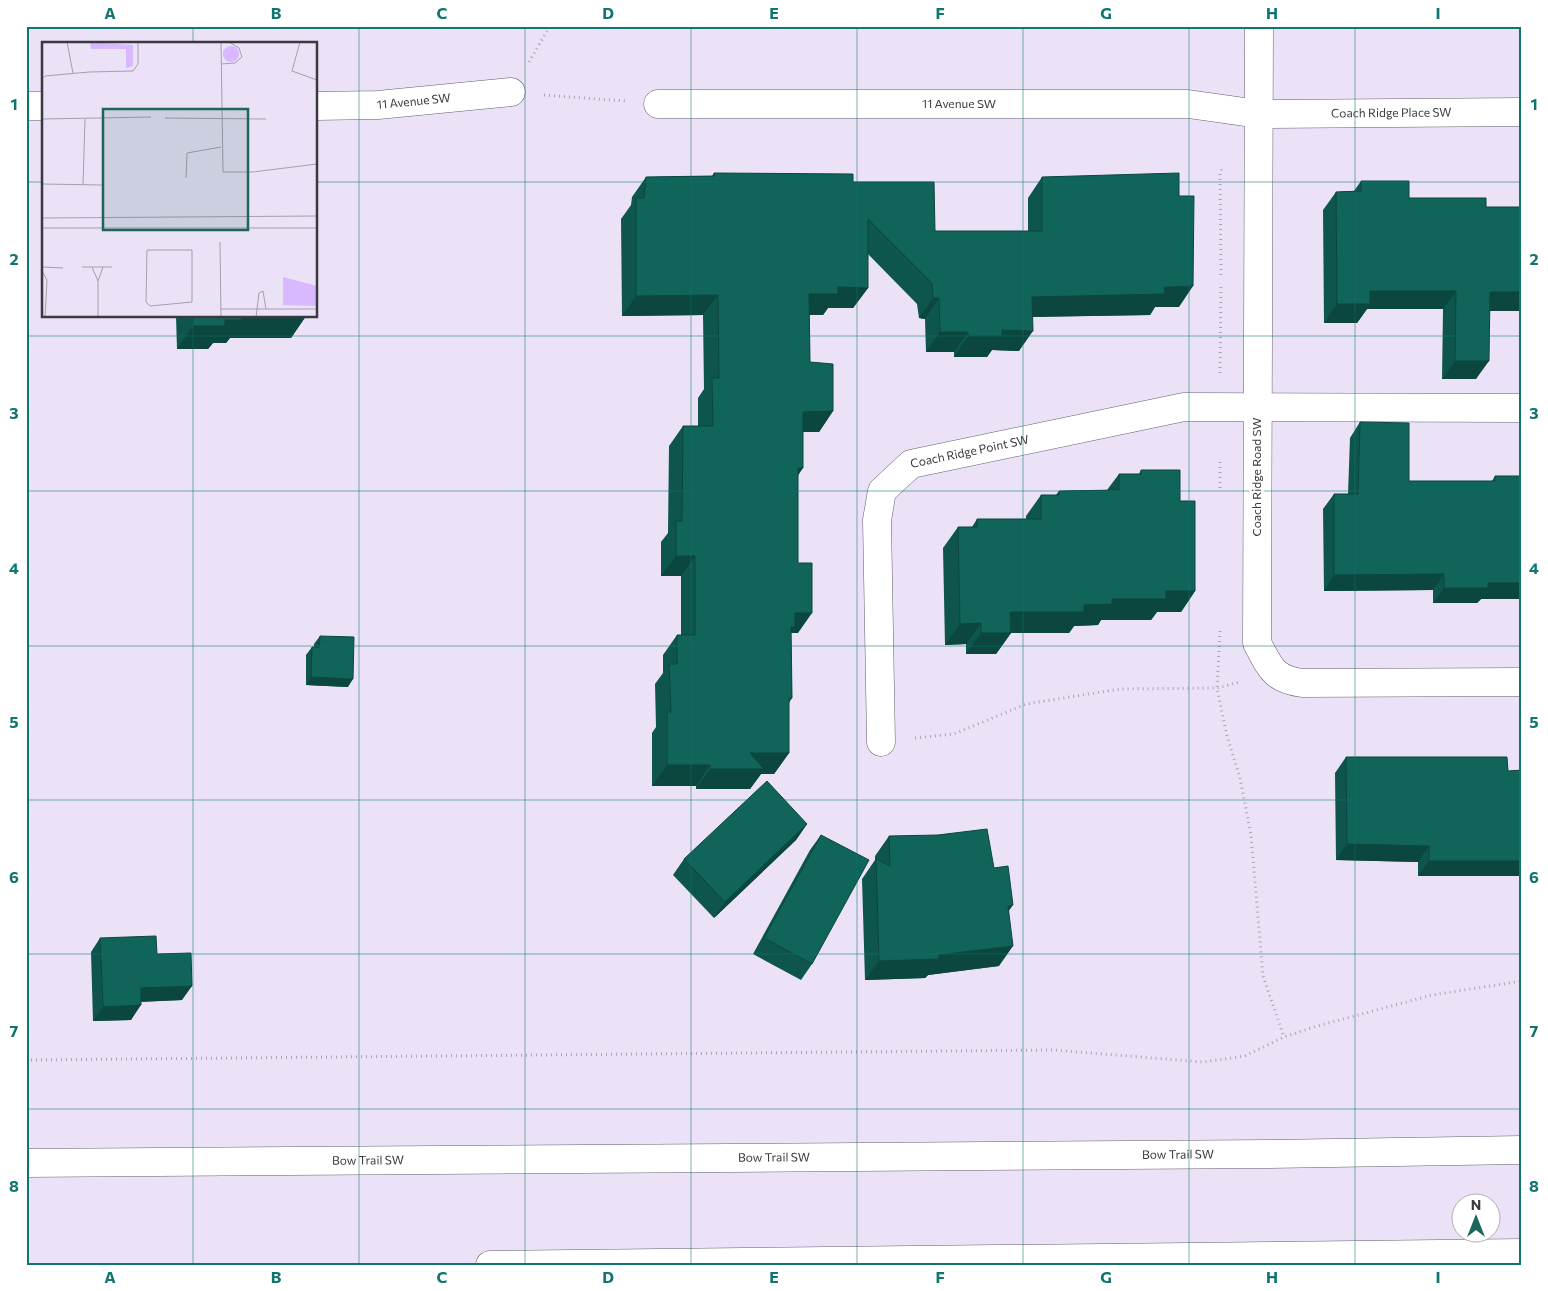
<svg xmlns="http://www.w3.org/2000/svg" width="1548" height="1291" font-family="Commissioner,sans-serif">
<rect width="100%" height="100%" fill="#ebe2f7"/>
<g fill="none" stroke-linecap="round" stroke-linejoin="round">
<g stroke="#655d6f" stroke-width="29">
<g id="minor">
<path d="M 1259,26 L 1257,643 C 1270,667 1273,679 1302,683 L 1522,682"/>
<path id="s1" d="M 658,104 L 1188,104 L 1259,114 L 1522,112"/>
<polyline points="26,106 44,106"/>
<path id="s2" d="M 316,106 L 378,105 L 511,92"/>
<path id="s3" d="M 881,742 L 877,520 L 882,491 L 911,464 L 1184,407 L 1522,408"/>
</g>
</g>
<g stroke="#655d6f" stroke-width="29">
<g id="major">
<path id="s4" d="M 26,1163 L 1269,1154 L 1522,1150"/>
<polyline points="490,1265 1522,1253"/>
</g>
</g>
<g stroke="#aba4b4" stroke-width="3" stroke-dasharray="1 4" stroke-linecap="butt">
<polyline points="529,62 550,26"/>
<polyline points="544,95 625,101"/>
<polyline points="1221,275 1220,172 1223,167"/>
<polyline points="1220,373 1221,284"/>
<polyline points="1220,488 1220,461"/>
<polyline points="1220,631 1217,688 1227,736 1240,778 1251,835 1263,976 1284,1037"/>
<polyline points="915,738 954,734 1026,704 1120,689 1217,688 1240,682"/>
<polyline points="26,1060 1053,1050 1203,1062 1245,1056 1284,1037 1314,1027 1432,995 1522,981"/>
</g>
<use href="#minor" stroke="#fff" stroke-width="28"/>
<use href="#major" stroke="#fff" stroke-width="28"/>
</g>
<g fill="#0e564d">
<polygon points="714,173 853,182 935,231 1028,231 1028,198 1042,177 1179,307 1155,307 1150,315 1033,317 1019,351 992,350 987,357 954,357 954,352 926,352 925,319 919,318 917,304 868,254 868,288 853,308 828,308 823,315 809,315 810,362 833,411 819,432 803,432 798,475 798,633 791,633 792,698 789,703 789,753 774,774 761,774 750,789 696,789 696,786 652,786 652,733 656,727 655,684 663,673 663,655 677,635 681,635 681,576 661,576 661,542 668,533 669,446 683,426 698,426 698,398 704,389 703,315 622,316 621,219 631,205 632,197 646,177 712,176"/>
<polygon points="1361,181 1409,198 1486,207 1522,311 1490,311 1476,379 1442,379 1443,309 1367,309 1357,323 1324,323 1323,210 1336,192 1354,191"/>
<polygon points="176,316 306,316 291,338 230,338 226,343 213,343 208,349 177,349"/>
<polygon points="1360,422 1409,481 1492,481 1495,476 1522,599 1481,599 1477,603 1433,603 1433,590 1324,591 1323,509 1334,494 1348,494 1350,438"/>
<polygon points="1141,470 1180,501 1195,591 1181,612 1157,612 1151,620 1101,620 1098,625 1074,626 1069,633 1011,633 996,654 966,654 966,644 945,645 943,548 958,527 972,527 977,519 1026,519 1026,516 1041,495 1056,495 1059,491 1107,490 1119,474 1139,474"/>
<polygon points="320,636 348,687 306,685 306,655 312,647 314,647 314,644"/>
<polygon points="1346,757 1508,771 1517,876 1418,876 1418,862 1336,860 1335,773"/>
<polygon points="807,824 796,840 714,918 673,875 684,859"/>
<polygon points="821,835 812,964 801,980 753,954 810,850"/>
<polygon points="889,836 994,868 1008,912 999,966 928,975 925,978 865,980 862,879 875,860 875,856"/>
<polygon points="100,938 157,954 182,1000 141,1002 131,1020 93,1021 91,952"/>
</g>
<g fill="#0b463f">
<polygon points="1193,286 1179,307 1155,307 1150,315 1018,317 1032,297 1165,287"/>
<polygon points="838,287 868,288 853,308 828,308 823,315 794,315 809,294"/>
<polygon points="1370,291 1456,291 1443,309 1367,309 1357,323 1324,323 1337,304"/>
<polygon points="1490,292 1522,292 1522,311 1477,311"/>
<polygon points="718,295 703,315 622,316 636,296"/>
<polygon points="933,298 939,298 925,319 919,318"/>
<polygon points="241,316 306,316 291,338 230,338 226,343 213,343 208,349 177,349 193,326"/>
<polygon points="1002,330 1033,331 1019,351 992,350 987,357 954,357 968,336"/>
<polygon points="940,332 968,332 954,352 926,352"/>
<polygon points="1455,361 1489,361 1476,379 1442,379"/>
<polygon points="833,411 819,432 789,432 803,412"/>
<polygon points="798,468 803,468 789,489"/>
<polygon points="676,556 695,556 681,576 661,576"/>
<polygon points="1444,574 1433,590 1324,591 1334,575"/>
<polygon points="1488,583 1522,583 1522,599 1481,599 1477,603 1433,603 1444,588"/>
<polygon points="1166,591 1195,591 1181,612 1157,612 1151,620 1101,620 1098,625 1074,626 1069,633 1011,633 996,654 966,654 981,633 1010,612 1084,605 1112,599"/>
<polygon points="795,613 812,613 798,633 790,633 780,648"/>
<polygon points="981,623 966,644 945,645 960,624"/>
<polygon points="311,677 353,679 348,687 306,685"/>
<polygon points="750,753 789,753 774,774 761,774 750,789 696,789 710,769"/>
<polygon points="667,765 710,765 696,786 652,786"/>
<polygon points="807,824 796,840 714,918 725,902"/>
<polygon points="1347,844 1429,846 1418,862 1336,860"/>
<polygon points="1429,861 1522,861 1522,876 1418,876"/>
<polygon points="1013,905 999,925 1008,906"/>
<polygon points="1013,946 999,966 928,975 925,978 865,980 879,961 939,955"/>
<polygon points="192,986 182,1000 131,1002 141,988"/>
<polygon points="141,1005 131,1020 93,1021 103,1007"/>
</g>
<g fill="#10645a" stroke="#0b463f">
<polygon points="714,173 853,174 853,182 934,182 935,231 1042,231 1042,177 1179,173 1179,196 1194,196 1193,286 1165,287 1164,294 1032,297 1033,331 1002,330 1002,336 968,336 968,332 940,332 939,298 933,298 932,283 868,219 868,288 838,287 838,294 809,294 810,362 833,364 833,411 803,412 803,468 798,468 798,563 812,563 812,613 795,613 795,627 791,627 792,698 789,698 789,753 750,753 764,769 710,769 710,765 667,765 667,712 671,712 669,664 677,664 677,635 695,635 695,556 676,556 676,521 682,521 683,426 713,426 712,378 719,378 718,295 636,296 636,198 644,198 646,177 714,176"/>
<polygon points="1361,181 1409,181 1409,198 1486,198 1486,207 1522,207 1522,292 1490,292 1489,361 1455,361 1456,291 1370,291 1370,304 1337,304 1336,192 1361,191"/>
<polygon points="193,316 242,316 242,320 225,320 225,326 193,326"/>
<polygon points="1360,422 1409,423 1409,481 1495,481 1495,476 1522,476 1522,583 1488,583 1488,588 1444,588 1444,574 1334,575 1334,494 1358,494"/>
<polygon points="1141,470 1180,470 1180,501 1195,501 1195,591 1166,591 1166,599 1112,599 1112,604 1084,605 1084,612 1010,612 1011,633 981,633 981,623 960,624 958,527 977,527 977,519 1041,519 1041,495 1059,495 1059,491 1119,490 1119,474 1141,474"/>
<polygon points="320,636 354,637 353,679 311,677 312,647 319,647"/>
<polygon points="1346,757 1507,757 1508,771 1522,770 1522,861 1429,861 1429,846 1347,844"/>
<polygon points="767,781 807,824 725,902 684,859"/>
<polygon points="987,829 994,868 1008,866 1013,905 1008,906 1013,946 939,955 939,959 879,961 876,859 890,866 889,836 938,835"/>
<polygon points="821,835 869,860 812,964 764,938"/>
<polygon points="156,936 157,954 191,953 192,986 141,988 141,1005 103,1007 100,938"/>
</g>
<path fill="none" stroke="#0f766e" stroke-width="1" stroke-opacity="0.55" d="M 193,26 L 193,44M 359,26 L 359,1265M 525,26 L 525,1265M 691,26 L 691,1265M 857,26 L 857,1265M 1023,26 L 1023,1265M 1189,26 L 1189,1265M 1355,26 L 1355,1265M 26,182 L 44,182M 316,182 L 1522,182M 193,316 L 193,1265M 26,336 L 1522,336M 26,491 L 1522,491M 26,646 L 1522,646M 26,800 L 1522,800M 26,954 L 1522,954M 26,1109 L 1522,1109"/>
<g text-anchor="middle" stroke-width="5" stroke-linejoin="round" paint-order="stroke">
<g font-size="12" fill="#3c3840" stroke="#fff">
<text dy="4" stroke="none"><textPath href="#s2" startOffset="98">11 Avenue SW</textPath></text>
<text dy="4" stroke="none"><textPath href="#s1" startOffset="301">11 Avenue SW</textPath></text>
<text dy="4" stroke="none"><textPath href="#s1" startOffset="734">Coach Ridge Place SW</textPath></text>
<text dy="4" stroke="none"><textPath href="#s3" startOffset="351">Coach Ridge Point SW</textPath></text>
<text transform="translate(1257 477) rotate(-90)" y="4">Coach Ridge Road SW</text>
<text dy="4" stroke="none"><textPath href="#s4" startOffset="1152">Bow Trail SW</textPath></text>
<text dy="4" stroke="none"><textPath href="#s4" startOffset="748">Bow Trail SW</textPath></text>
<text dy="4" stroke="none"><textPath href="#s4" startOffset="342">Bow Trail SW</textPath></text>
</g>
</g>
<g transform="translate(42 42)">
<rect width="275" height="275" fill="#ebe2f7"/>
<path d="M 48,0 L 91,3 L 91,24 L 84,26 L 84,7 L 49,7 ZM181 12a8 8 0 1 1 16 0a8 8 0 1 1-16 0ZM 241,235 L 275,244 L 275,264 L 241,263 Z" fill="#d8b8fe"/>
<path fill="none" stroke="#a59eae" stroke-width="1" d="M 25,0 L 31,31M 179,0 L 181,130 L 211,130 L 275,122M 258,0 L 250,29 L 275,38M 179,22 L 193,21 L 200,15 L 197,6 L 187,0M 0,37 L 3,34 L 47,30 L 91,29 L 96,22 L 96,0M 123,76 L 224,77M 0,77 L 109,75M 275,95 L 275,116M 144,136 L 145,111 L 179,105M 0,142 L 60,143M 41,143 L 43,77M 0,176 L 275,174M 0,186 L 275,186M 178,200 L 179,275M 105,208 L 150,208 L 150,260 L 108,264 L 104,260 ZM 0,225 L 21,226M 40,225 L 70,225M 50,225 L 56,239M 0,229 L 5,238 L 3,275M 179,267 L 275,267M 56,275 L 56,239 L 61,225M 214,275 L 217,251 L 221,249 L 224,267"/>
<path fill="#1d665d" fill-opacity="0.15" stroke="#1d665d" stroke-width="2.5" d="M 61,67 L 206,67 L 206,188 L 61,188 Z"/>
<rect width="275" height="275" fill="none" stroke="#3c3840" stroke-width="2.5"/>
</g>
<rect width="1548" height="1291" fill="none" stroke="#ffffff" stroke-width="55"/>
<g transform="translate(1476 1218)"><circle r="24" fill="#ffffff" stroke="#b1afb3"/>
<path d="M0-4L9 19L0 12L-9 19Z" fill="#1d665d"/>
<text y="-8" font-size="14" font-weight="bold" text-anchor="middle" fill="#3c3840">N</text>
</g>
<rect x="28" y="28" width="1492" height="1236" fill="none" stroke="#0f766e" stroke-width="2"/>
<g font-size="16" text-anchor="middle" font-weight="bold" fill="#0f766e">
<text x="110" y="19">A</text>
<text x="276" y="19">B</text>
<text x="442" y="19">C</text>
<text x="608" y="19">D</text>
<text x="774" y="19">E</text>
<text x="940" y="19">F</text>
<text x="1106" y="19">G</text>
<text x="1272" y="19">H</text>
<text x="1438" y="19">I</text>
<text x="14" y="110">1</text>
<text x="1534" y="110">1</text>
<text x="14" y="265">2</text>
<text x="1534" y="265">2</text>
<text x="14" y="419">3</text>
<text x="1534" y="419">3</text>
<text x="14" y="574">4</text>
<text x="1534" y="574">4</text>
<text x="14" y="728">5</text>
<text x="1534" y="728">5</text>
<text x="14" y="883">6</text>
<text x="1534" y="883">6</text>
<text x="14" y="1037">7</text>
<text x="1534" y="1037">7</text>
<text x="14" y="1192">8</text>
<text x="1534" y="1192">8</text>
<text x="110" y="1283">A</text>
<text x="276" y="1283">B</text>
<text x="442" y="1283">C</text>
<text x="608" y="1283">D</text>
<text x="774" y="1283">E</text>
<text x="940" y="1283">F</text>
<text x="1106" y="1283">G</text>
<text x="1272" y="1283">H</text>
<text x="1438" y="1283">I</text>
</g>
</svg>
